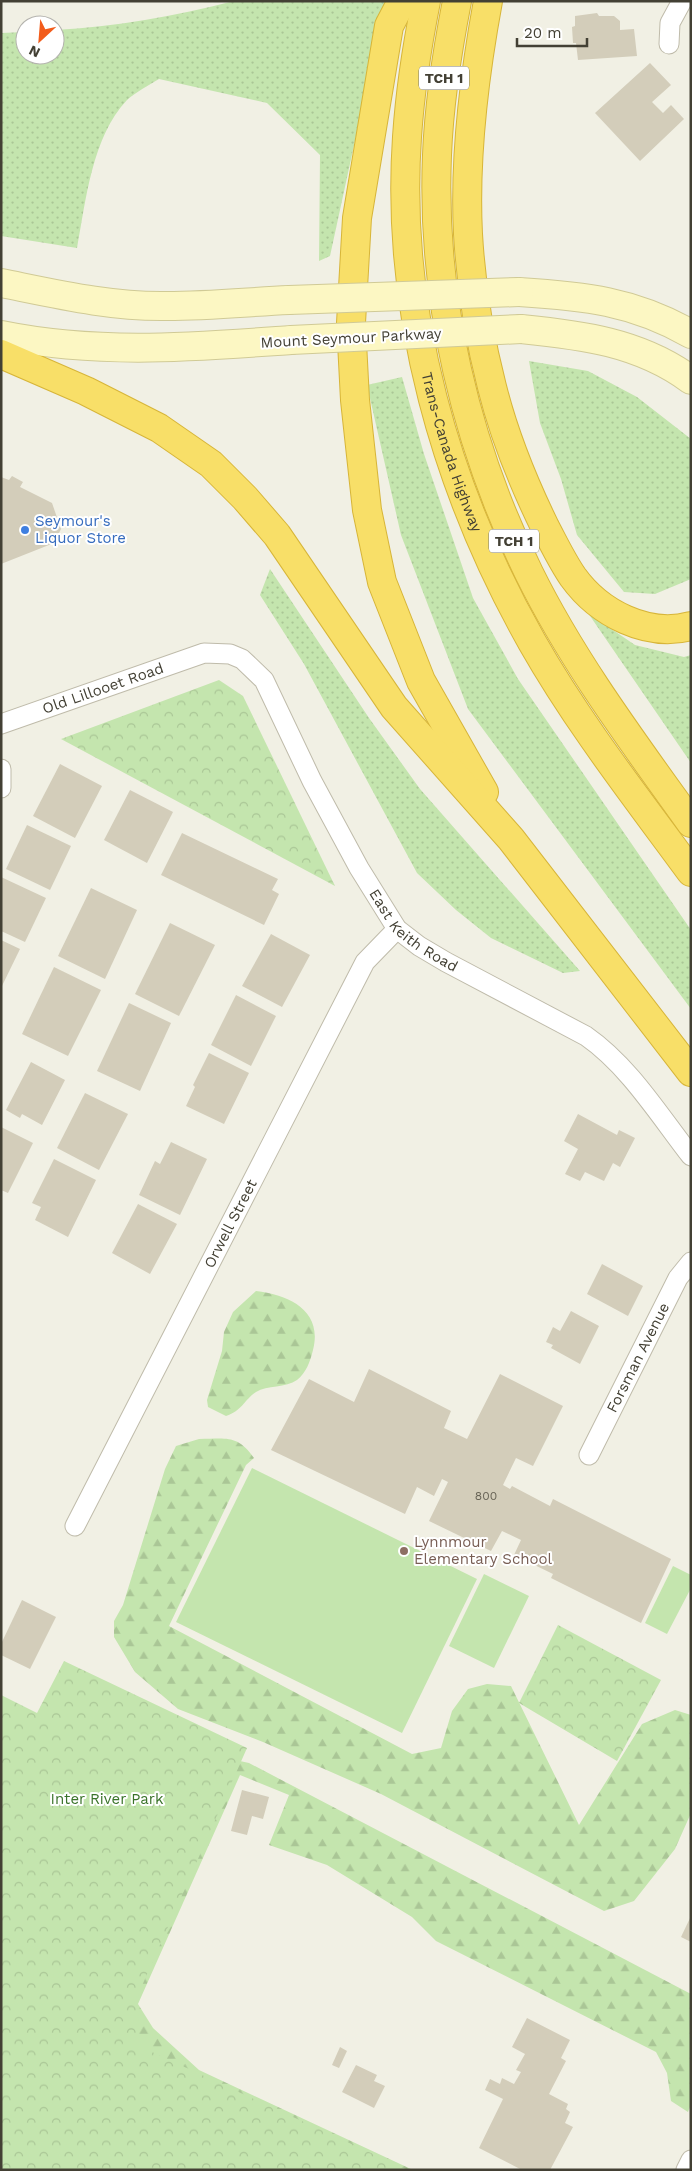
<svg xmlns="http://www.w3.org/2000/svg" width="692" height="2171" font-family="'Work Sans',sans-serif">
<defs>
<pattern id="grass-dots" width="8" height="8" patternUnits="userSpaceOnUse" patternTransform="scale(1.25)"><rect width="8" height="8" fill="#c4e5ae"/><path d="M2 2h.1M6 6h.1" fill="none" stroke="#aac696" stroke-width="1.8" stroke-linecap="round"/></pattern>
<pattern id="forest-firs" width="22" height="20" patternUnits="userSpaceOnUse" patternTransform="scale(1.25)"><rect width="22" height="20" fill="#c4e5ae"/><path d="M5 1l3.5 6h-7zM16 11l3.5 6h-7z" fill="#aac696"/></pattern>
<pattern id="park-crowns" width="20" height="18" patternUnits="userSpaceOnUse" patternTransform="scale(1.25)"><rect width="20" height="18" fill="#c4e5ae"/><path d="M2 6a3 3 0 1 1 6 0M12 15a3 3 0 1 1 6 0" fill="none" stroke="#aac696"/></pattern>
</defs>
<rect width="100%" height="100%" fill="#f1f0e4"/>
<g fill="url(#grass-dots)">
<path d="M 234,1 L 387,1 L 379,30 L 330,256 L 319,261 L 320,155 L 267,103 L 159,79 C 149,85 136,92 127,100 C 92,137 86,200 77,248 L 1,236 L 1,33 L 25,32 L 25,55 L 55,55 L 55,30 C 115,27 175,16 234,1 Z"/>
<polygon points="529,361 588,371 637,397 691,439 691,579 655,594 624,592 577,535 561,479 540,423"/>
<polygon points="402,377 424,454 473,598 518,679 691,930 691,1009 468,709 401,535 367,385"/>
<polygon points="270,569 369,718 420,789 580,971 563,973 491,938 456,910 417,873 304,664 260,595"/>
<polygon points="588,613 635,645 684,657 691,655 691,763"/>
</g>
<g fill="url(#forest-firs)">
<path d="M 256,1291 C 290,1295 323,1311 313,1350 C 310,1362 306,1373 297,1380 C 286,1388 267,1385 256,1392 C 244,1400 242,1411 226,1416 L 208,1407 L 207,1400 L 222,1351 L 224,1332 L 233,1312 Z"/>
<path d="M 199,1439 C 226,1439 237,1434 254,1458 L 246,1465 L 169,1626 L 412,1754 L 441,1748 L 452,1711 L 468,1689 L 487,1684 L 511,1686 L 579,1825 L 642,1724 L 675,1710 L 691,1715 L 691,1813 L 675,1849 L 634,1901 L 604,1911 L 381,1794 L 263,1742 L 178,1709 L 135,1672 L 114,1637 L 114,1621 L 123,1605 L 165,1469 L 176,1446 Z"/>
<polygon points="95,1729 249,1763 691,1994 691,2104 688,2112 671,2101 667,2073 656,2052 436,1941 412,1917 327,1865 269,1845 289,1795 240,1775 138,2004 153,2028 199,2070 413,2170 1,2170 1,1945"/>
</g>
<g fill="url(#park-crowns)">
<polygon points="219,680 243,696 335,886 61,739"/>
<polygon points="558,1625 661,1680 617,1761 519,1703"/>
<polygon points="64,1661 247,1748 137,1997 137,2045 408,2170 1,2170 1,1695 37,1713"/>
</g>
<g fill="#c4e5ae">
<polygon points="252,1468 477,1579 402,1733 176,1622"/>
<polygon points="673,1566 691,1575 691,1588 667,1634 645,1623"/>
<polygon points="484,1574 529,1596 494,1668 449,1646"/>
</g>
<g fill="#d3cdba">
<polygon points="597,13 599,16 614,16 620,21 620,30 634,29 637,56 578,60 576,43 573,43 572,27 575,26 575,16"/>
<polygon points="650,63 671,85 652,102 663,113 671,105 684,119 640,161 595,113"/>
<polygon points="12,476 23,482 20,487 52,503 61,529 54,543 1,564 1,477 9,480"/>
<polygon points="60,764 102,786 75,838 33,816"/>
<polygon points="130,790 173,812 147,863 104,840"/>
<polygon points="27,825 71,846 50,890 6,869"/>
<polygon points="182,833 278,879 272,890 279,894 264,925 161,875"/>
<polygon points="1,877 46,898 25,942 1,931"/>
<polygon points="91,888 137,910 105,979 58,956"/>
<polygon points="170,923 215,945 179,1016 135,994"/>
<polygon points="271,934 310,955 282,1007 242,986"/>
<polygon points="1,940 20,949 1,988"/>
<polygon points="54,967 101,990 68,1056 22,1034"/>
<polygon points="236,995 276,1016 251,1066 211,1045"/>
<polygon points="129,1003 171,1023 140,1091 97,1071"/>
<polygon points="209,1053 249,1073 224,1124 186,1106 195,1087 193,1085"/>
<polygon points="31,1062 65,1080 42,1125 22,1114 20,1118 6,1110"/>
<polygon points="85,1093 128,1114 99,1170 57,1148"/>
<polygon points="578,1114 617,1135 619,1130 635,1138 620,1167 613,1163 604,1181 585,1172 580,1181 565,1174 578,1149 564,1141"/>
<polygon points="1,1127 33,1143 8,1193 1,1190"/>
<polygon points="171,1142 207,1159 180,1215 139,1195 155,1161 160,1164"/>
<polygon points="54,1159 96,1180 68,1237 35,1220 41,1207 32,1203"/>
<polygon points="138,1204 177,1224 150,1274 112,1253"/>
<polygon points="602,1264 643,1286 628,1316 587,1294"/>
<polygon points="571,1311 599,1326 580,1364 551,1348 553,1345 546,1342 553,1327 560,1331"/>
<polygon points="369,1369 451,1411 444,1428 467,1439 500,1374 563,1406 533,1466 516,1458 503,1485 510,1489 512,1486 550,1506 553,1499 671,1559 641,1623 551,1578 553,1574 514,1555 521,1540 502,1531 491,1551 429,1521 448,1482 442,1479 434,1496 417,1487 405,1514 271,1450 309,1379 354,1402"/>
<polygon points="22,1600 56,1617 30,1669 1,1655 1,1644"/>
<polygon points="242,1790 269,1797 263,1819 252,1816 247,1835 231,1831"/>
<polygon points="691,1916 691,1942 681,1937"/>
<polygon points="527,2018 570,2040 561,2058 566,2061 549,2094 568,2104 566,2109 570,2112 565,2123 573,2127 550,2170 522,2170 479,2148 503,2099 485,2090 490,2079 500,2084 502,2078 514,2084 521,2072 516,2070 525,2054 512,2047"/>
<polygon points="340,2047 347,2051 339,2068 332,2065"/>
<polygon points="356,2065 377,2075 374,2081 385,2086 374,2108 342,2092"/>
</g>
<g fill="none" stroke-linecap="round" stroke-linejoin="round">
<g stroke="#bfbbaa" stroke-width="21">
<g id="minor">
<polyline points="669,44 670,23 682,1"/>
<path id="s1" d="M 1,724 L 204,653 L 230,654 L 242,659 L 264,680 L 312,781 L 359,868 L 397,929 L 419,946 L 446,962 L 586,1036 C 629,1066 659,1115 691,1156"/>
<polyline points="1,769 1,788"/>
<path id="s2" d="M 589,1455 L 678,1278 L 691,1262"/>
<path id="s3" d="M 75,1526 L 365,962 L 397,929"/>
<polyline points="686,2170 691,2160"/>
</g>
</g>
<g stroke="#d0ca96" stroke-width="30">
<g id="secondary">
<path d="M 1,283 C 56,294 111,307 167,306 C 208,306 248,302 289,300"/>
<path d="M 519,292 C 584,296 633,301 691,334"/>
<path d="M 521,329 C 581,335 640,342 691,380"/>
<path d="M 1,335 C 99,355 192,347 291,340"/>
</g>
</g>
<g stroke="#d7b539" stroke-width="30">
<g id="motorway">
<polyline points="402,1 389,26 357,218 351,323 355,400 367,510 382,582 421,681 484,792"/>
<path id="s4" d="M 426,1 C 417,46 410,92 407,137 C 395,313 446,490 532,642 C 578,723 636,797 691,872"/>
<path d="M 457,1 C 447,52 439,104 437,155 C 431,299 466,445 529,573 C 573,662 633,742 691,823"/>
<path d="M 488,1 C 474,77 464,156 468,234 C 471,285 479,337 492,387 C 504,435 523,482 545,527 C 554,544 562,561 573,577 C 599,613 647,638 691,626"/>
<polyline points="1,354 86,391 159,428 211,464 245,498 277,535 394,707 511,839 691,1072"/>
</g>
</g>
<use href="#minor" stroke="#fff" stroke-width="19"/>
<use href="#secondary" stroke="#fcf7c3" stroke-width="28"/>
<use href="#motorway" stroke="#f8df68" stroke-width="28"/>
<g stroke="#d0ca96" stroke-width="30" stroke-linecap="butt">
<g id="secondary-bridge">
<polyline points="289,300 519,292"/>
<polyline points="291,340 521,329"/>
</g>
</g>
<use href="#secondary-bridge" stroke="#fcf7c3" stroke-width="28"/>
</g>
<circle fill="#3f7fe0" stroke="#fff" stroke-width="2" cx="25" cy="530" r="5"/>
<circle fill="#8d6e63" stroke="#fff" stroke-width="2" cx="404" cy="1551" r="5"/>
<g text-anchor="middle" stroke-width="4" stroke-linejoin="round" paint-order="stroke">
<g font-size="12" fill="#676356">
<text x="486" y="1500">800</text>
</g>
<g fill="#fff" stroke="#7b7971" stroke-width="1">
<rect x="419" y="66.5" width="50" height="23" rx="4"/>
<rect x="489" y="529.5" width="50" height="23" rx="4"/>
</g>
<g font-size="14" font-weight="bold" fill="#434034">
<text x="444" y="83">TCH 1</text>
<text x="514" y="546">TCH 1</text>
</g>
<g font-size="15" fill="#434034" stroke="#fff">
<text transform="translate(351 338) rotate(-3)" y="5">Mount Seymour Parkway</text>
<text dy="5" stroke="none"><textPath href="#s4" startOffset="458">Trans-Canada Highway</textPath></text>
<text dy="5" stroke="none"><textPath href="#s1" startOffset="108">Old Lillooet Road</textPath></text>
<text dy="5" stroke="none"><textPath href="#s1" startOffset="580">East Keith Road</textPath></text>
<text dy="5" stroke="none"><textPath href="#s3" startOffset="340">Orwell Street</textPath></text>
<text dy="5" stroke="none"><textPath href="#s2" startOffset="109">Forsman Avenue</textPath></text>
</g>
<g font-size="15" fill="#366cbe" stroke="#fff" text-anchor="start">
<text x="35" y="526">Seymour's<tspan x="35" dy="17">Liquor Store</tspan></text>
</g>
<g font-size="15" fill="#785e54" stroke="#fff" text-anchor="start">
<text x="414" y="1547">Lynnmour<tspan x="414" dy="17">Elementary School</tspan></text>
</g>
<g font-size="15" fill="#3a732a" stroke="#fff">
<text x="107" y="1804">Inter River Park</text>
</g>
</g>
<rect width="692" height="2171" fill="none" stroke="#434034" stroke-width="5"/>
<g transform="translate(40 40) rotate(206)"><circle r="24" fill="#ffffff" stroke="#b4b3ae"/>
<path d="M0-4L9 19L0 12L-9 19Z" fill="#f25c1b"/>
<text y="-8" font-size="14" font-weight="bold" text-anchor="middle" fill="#434034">N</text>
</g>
<path d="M517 38v8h70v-8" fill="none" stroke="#434034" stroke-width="2.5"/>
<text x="524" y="38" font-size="15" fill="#434034" stroke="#ffffff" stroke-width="4" paint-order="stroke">20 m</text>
</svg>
